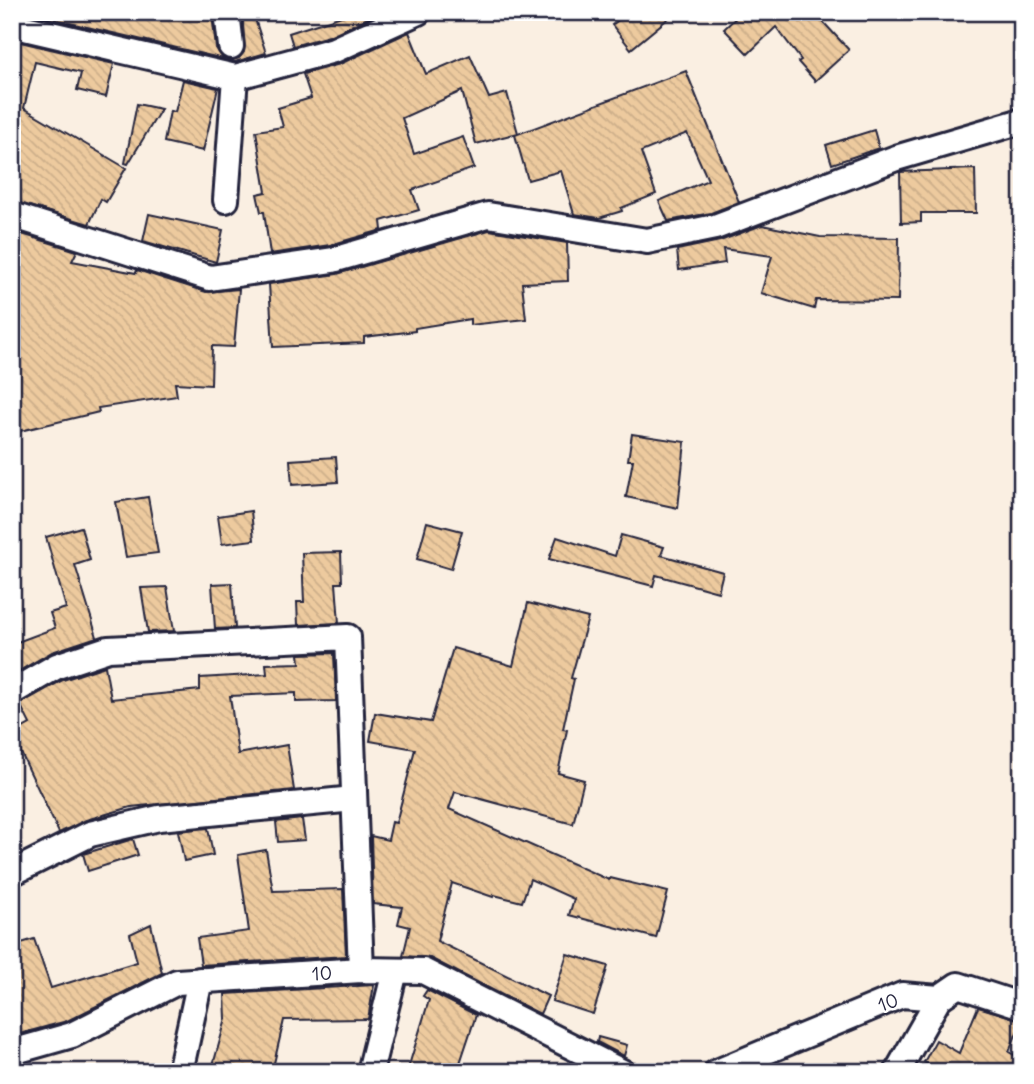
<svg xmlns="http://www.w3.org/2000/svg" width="1034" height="1084" font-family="Delius,sans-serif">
<defs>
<pattern id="building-back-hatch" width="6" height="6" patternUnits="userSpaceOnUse" patternTransform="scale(1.75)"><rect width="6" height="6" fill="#edca9e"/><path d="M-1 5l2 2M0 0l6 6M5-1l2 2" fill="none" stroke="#cbad89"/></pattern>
</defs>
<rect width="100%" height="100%" fill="#faefe2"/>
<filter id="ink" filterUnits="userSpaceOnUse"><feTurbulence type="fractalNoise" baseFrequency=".0143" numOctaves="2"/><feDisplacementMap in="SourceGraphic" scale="14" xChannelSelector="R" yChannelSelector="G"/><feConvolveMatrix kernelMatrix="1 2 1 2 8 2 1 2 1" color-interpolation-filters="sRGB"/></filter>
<g filter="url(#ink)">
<g fill="url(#building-back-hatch)" stroke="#22223b" stroke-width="2">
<polygon points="23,12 114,12 146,20 148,12 212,15 216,48 224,59"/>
<polygon points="354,12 381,12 329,36 293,46 289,33"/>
<polygon points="629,12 676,12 631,49 612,25"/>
<polygon points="742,12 814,12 849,50 815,81 798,62 801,60 776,27 748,54 724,29"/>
<polygon points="254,16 266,53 235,62 229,60 239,58 244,52 243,20"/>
<polygon points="409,32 426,74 470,55 489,98 507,93 518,133 476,144 462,91 402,118 414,154 463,137 474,168 412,190 419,210 381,221 382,230 330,245 270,254 264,212 261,212 257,194 266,192 256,131 283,127 278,108 311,98 303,74 340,64"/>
<polygon points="12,40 114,64 106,97 77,90 81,73 35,62 24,108 126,168 106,202 101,199 89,224 12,201"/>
<polygon points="686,71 739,202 711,213 668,221 659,201 708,180 687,133 641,152 656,194 621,208 622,211 599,218 574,214 561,171 528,180 515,135"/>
<polygon points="183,80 218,88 203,151 164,142 170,111 175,112"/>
<polygon points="137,104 161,109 128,164 125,163"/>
<polygon points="874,130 879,148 832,164 826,145"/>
<polygon points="975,169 976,213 921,213 921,222 901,223 900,172"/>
<polygon points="149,214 223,230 216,262 143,241"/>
<polygon points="762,225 820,237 899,238 898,301 816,300 814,309 761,293 772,256 723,249 725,263 679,270 677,250 720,241"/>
<polygon points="489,230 567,243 568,281 522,283 526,319 470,325 470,319 415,328 415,331 364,337 364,343 273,347 269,284 337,274"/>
<polygon points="12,231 77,251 72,261 136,273 137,270 206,292 239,289 234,347 212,346 211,385 175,383 177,396 98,408 99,412 12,433"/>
<polygon points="632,434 685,442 678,508 626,497 633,460 628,460"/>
<polygon points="336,457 338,482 292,485 290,460"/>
<polygon points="148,497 158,553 126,557 116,502"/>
<polygon points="251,511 254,540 222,544 218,516"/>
<polygon points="427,522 462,531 451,569 417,559"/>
<polygon points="81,527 90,560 75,565 97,637 52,652 12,675 12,644 55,628 50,613 66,608 46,537"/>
<polygon points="621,535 664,547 661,555 723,572 718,592 656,575 653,586 549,559 557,537 615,556"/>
<polygon points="341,552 342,583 336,583 339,623 298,625 297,602 304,602 302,553"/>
<polygon points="232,583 235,628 215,629 212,584"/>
<polygon points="167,587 174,631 148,632 141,588"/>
<polygon points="528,603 588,618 571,678 574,679 563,729 567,730 558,773 584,780 573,824 455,792 449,809 609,880 610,878 668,892 656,938 569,915 574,899 530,879 522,902 494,895 493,897 452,883 437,941 548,996 540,1014 430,958 403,956 410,927 398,924 402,907 373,904 371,836 388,840 392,822 396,823 415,749 370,741 375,713 431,722 453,648 513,666"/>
<polygon points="334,653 336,701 296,702 296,693 230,696 238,754 287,745 294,790 131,807 86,820 59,833 12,734 30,724 20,704 63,680 105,666 111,699 200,690 200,678 267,674 266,664 300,663 299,654"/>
<polygon points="302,819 305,840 278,842 276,822"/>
<polygon points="208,828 213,855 184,861 178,831"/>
<polygon points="133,839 138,855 88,871 83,854"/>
<polygon points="266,850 273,891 343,889 346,956 201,965 197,938 249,931 238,855"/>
<polygon points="151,924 162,973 67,1021 12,1036 12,946 34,939 51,988 137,962 130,934"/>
<polygon points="567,954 608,966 593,1014 552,1001"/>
<polygon points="374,985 368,1019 284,1020 272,1072 211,1072 226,1019 225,994"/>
<polygon points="427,990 476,1015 457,1072 407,1072 429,1000 423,996"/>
<polygon points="978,1007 1022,1020 1009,1052 1022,1059 1022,1072 942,1072 924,1062 936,1040 959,1053"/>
<polygon points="598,1037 627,1045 624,1056 597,1042"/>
</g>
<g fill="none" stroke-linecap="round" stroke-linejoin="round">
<g stroke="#22223b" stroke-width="30">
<g id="street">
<polyline points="227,12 231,46"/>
<polyline points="12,25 235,77 334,50 418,12"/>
<polyline points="226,200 235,77"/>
<polyline points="12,215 210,278 333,260 488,215 647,241 715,227 896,158 1022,121"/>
<polyline points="12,692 57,666 108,649 348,637 361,970"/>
<polyline points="12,873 90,834 159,818 354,799"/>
<polyline points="12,1052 72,1035 177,982 361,970 423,971 622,1072"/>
<polyline points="180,1072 200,980"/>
<polyline points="370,1072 395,971"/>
<polyline points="717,1072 902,995 939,998 958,985 1022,1006"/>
<polyline points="897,1072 939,998"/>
</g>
</g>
<use href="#street" stroke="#fff" stroke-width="24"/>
</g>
</g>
<g text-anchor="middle" stroke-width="5" stroke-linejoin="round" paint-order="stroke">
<g font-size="19" fill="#22223b" stroke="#fff">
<text transform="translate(322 973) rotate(-3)" y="7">10</text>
<text transform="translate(888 1002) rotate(-20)" y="7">10</text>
</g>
</g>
<rect width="1034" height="1084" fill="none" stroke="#fff" stroke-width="42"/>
<rect x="21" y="21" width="992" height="1042" fill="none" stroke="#22223b" stroke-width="2.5" filter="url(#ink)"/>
</svg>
